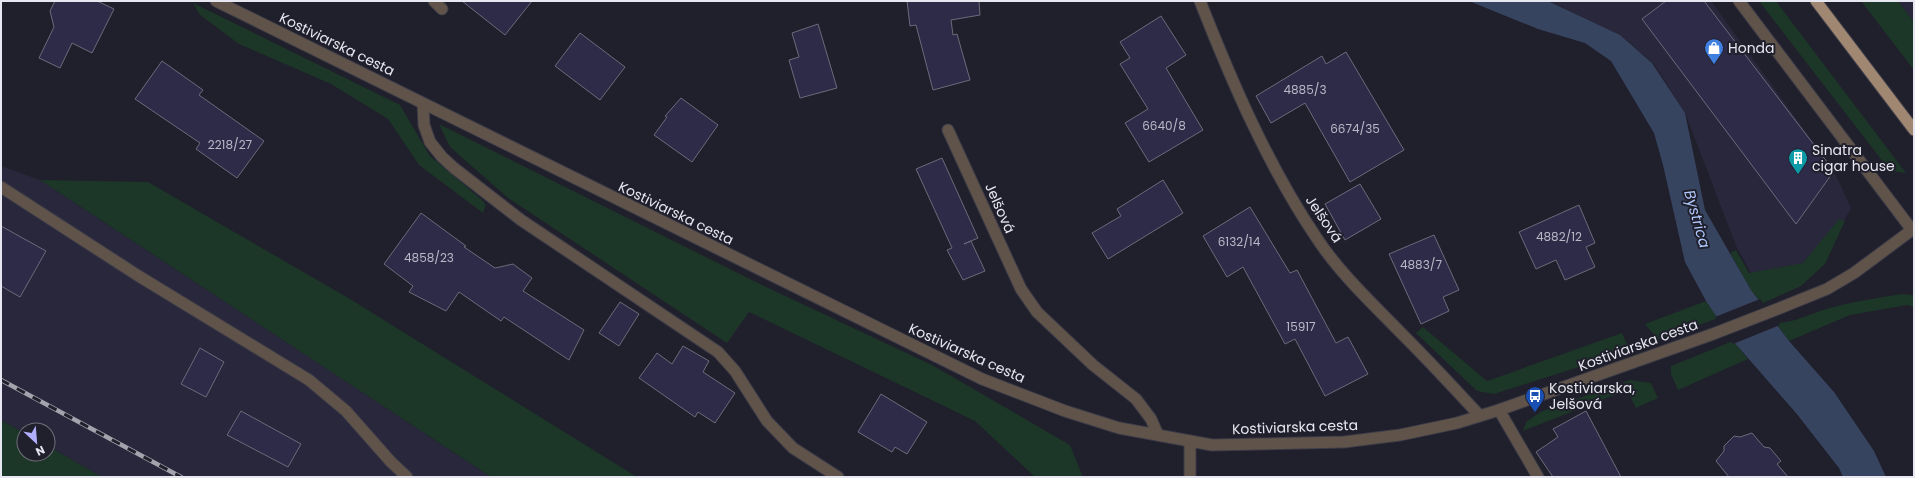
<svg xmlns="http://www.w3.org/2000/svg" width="1915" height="478" font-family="Poppins,sans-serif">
<rect width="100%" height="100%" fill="#201f2c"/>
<g fill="#29273b">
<polygon points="1549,1 1711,1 1834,171 1851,208 1820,265 1766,299 1737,248 1685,113 1654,64 1620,35"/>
<polygon points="1898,1 1914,1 1914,22"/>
<polygon points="1,166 40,180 491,477 102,477 48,446 48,430 24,430 24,433 1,420"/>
</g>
<g fill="#1c3628">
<polygon points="1759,1 1776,1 1906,173 1890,171"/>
<polygon points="1861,1 1898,1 1914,22 1914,70"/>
<polygon points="193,3 400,105 430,156 482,200 486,205 483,213 419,165 388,119 331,84 239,44 200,15"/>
<polygon points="439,124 764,286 932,365 1070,445 1083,477 1035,477 975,421 749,312 727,343 508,198 450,147"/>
<polygon points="40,180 148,182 350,299 637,477 491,477"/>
<polygon points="1839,219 1845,221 1825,264 1801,286 1761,304 1751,290 1730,253 1736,250 1749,273 1803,263"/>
<path d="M 1902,294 L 1914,295 L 1914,307 L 1907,305 L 1850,315 L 1789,341 L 1776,323 C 1797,322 1807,315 1826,309 C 1851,302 1876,298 1902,294 Z"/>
<polygon points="1706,301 1718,318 1658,340 1645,324"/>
<polygon points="1423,327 1487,381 1622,333 1627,344 1626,352 1494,394 1477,391 1416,333"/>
<polygon points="1733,341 1748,359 1678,390 1671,374 1671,366"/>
<polygon points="1630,380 1651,383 1658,398 1636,408 1627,390 1523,431 1526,422 1542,411"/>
<polygon points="1,420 24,433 24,454 48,454 48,446 102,477 1,477"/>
</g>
<polygon fill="#37445f" points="1469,1 1548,1 1620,35 1652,63 1685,113 1705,210 1751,290 1789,341 1834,392 1874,451 1886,477 1843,477 1839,468 1796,413 1733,341 1706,301 1685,262 1663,165 1654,133 1611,61 1585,43 1538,29"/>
<polygon fill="#201f2c" points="1760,299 1780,325 1733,344 1715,317"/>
<g fill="#2e2b48" stroke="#6b6b7b">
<polygon points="55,1 97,1 114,9 92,53 72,43 60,68 39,58 54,27 50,11"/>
<polygon points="462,1 532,1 505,35"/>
<polygon points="907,1 979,1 980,15 951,20 953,35 957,34 970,80 933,90 916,25 910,26"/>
<polygon points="1666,1 1704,1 1834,171 1796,224 1642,19"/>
<polygon points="1161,16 1186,55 1166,68 1203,130 1149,162 1125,123 1148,109 1120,64 1130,58 1120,42"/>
<polygon points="818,24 837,88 800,98 789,60 799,57 792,33"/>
<polygon points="580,33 625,67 600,100 555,66"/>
<polygon points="1346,52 1404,150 1350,182 1305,103 1271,123 1256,96 1322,56 1326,64"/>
<polygon points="162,61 203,90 199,95 264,141 237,178 196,149 200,143 135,99"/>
<polygon points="681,98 718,125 692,162 654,135 667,117 665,116"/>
<polygon points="942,158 978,238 964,244 971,241 985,271 963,280 947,250 952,248 916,169"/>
<polygon points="1163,180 1183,213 1108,259 1092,233 1121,216 1117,209"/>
<polygon points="1360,184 1381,219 1345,240 1325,204"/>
<polygon points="1579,205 1595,243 1586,247 1595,267 1565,280 1556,260 1536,269 1519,232"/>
<polygon points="1250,207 1290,273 1297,270 1336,343 1348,337 1368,374 1325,396 1295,339 1285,344 1243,267 1227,277 1203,236"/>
<polygon points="421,213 466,246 464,247 495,268 513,264 532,278 523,291 584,330 569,360 504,317 501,321 459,292 446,311 409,292 413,286 384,264"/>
<polygon points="1,226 46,251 20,297 1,286"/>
<polygon points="1434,235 1459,290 1443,297 1449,311 1421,324 1389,254"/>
<polygon points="620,302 639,314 619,346 599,333"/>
<polygon points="683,346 709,361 703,372 735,393 715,423 698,412 695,417 639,378 657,353 672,364"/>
<polygon points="200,348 224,362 206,397 181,384"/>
<polygon points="881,394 927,422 907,454 895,447 892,452 858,432"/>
<polygon points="241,411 301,444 288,467 227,435"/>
<polygon points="1586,411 1621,477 1553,477 1536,452 1558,437 1553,429"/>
<polygon points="1752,433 1764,447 1770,448 1781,461 1777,464 1788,477 1729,477 1716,461 1724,451 1724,446 1734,436 1740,437"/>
</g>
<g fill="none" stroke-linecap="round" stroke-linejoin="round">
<g stroke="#3c3b48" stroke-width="13">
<polyline id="service" points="1,187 137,275 309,380 346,411 391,462 407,477"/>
</g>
<g stroke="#3c3b48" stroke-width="13">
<g id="minor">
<polyline points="434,1 442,9"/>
<path d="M 1200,1 C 1232,82 1267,164 1316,237 C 1340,274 1374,305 1405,337 C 1430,362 1455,389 1480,416"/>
<polyline points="423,104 424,125 430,142 442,157 454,168 521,220 718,352 735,371 767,421 793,448 838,477"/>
<polyline points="948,130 1021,289 1037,312 1093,365 1136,399 1151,419 1158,435"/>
<polyline points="1499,410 1538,477"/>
<polyline points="1190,441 1190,477"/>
</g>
</g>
<g stroke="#3c3b48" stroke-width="13">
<polyline id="tertiary" points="216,1 982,379 1065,411 1119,428 1212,445 1344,442 1400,435 1457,423 1499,410 1713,334 1780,308 1827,289 1854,273 1912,230 1739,1"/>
</g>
<g stroke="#3c3b48" stroke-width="13">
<polyline id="primary" points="1816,1 1914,130"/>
</g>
<use href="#service" stroke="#60544a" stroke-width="11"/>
<use href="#minor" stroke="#60544a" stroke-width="11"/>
<use href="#tertiary" stroke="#60544a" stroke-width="11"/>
<use href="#primary" stroke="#a08772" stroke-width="11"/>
<g stroke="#a3a3ae" stroke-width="4.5">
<polyline id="rail" points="1,380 181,477"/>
</g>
<use href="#rail" stroke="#201f2c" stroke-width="3" stroke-dasharray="9" stroke-linecap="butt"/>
</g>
<defs>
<g id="shop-pin" transform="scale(1)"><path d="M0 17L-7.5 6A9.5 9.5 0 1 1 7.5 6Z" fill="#3f7fe0" stroke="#201f2c"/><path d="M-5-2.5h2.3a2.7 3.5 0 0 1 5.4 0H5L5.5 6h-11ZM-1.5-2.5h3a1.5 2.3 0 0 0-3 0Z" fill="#fff"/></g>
<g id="building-pin" transform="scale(1)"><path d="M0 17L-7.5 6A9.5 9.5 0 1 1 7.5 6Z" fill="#0f9aa8" stroke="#201f2c"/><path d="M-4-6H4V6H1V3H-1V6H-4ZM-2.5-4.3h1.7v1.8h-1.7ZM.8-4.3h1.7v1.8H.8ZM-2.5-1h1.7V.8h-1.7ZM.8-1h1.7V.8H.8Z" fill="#fff"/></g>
<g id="bus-pin" transform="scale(1)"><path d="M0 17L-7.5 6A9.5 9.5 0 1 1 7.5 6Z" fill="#1a4fb4" stroke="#201f2c"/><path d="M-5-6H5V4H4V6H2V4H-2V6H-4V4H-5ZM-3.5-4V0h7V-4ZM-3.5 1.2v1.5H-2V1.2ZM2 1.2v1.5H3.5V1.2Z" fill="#fff"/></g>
</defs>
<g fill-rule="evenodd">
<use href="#shop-pin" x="1714" y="48"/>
<use href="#building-pin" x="1798" y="158"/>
<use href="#bus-pin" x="1535" y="396"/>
</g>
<g text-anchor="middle" stroke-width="4" stroke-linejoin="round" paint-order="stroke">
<g font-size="12" fill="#b9b8c7">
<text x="1305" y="94">4885/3</text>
<text x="1164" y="130">6640/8</text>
<text x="1355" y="133">6674/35</text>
<text x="230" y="149">2218/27</text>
<text x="1559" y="241">4882/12</text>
<text x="1239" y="246">6132/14</text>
<text x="429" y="262">4858/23</text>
<text x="1421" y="269">4883/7</text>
<text x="1301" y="331">15917</text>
</g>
<g font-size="14" fill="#e7e7f1" stroke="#201f2c">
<text transform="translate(337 44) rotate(26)" y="5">Kostiviarska cesta</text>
<text transform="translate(1000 208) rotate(66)" y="5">Jelšová</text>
<text transform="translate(676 213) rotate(26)" y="5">Kostiviarska cesta</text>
<text transform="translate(1324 219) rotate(56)" y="5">Jelšová</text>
<text transform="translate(1638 345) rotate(-20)" y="5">Kostiviarska cesta</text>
<text transform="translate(967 353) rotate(24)" y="5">Kostiviarska cesta</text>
<text transform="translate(1295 427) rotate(-2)" y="5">Kostiviarska cesta</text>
</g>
<g font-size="14" fill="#e7e7f1" stroke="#201f2c" text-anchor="start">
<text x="1728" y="53">Honda</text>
<text x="1812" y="155">Sinatra<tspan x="1812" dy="16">cigar house</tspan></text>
<text x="1549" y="393">Kostiviarska,<tspan x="1549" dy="16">Jelšová</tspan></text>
</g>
<g font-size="15" font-style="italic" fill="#afc9fe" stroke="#201f2c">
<text transform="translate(1697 219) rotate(74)" y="5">Bystrica</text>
</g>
</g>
<rect width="1915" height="478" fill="none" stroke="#e7e7f1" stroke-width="4"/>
<g transform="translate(36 442) rotate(154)"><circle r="19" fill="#201f2c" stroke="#706f7b"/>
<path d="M0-3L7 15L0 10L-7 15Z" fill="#b0aefa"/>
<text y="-6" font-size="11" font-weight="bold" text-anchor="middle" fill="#e7e7f1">N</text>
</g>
</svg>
